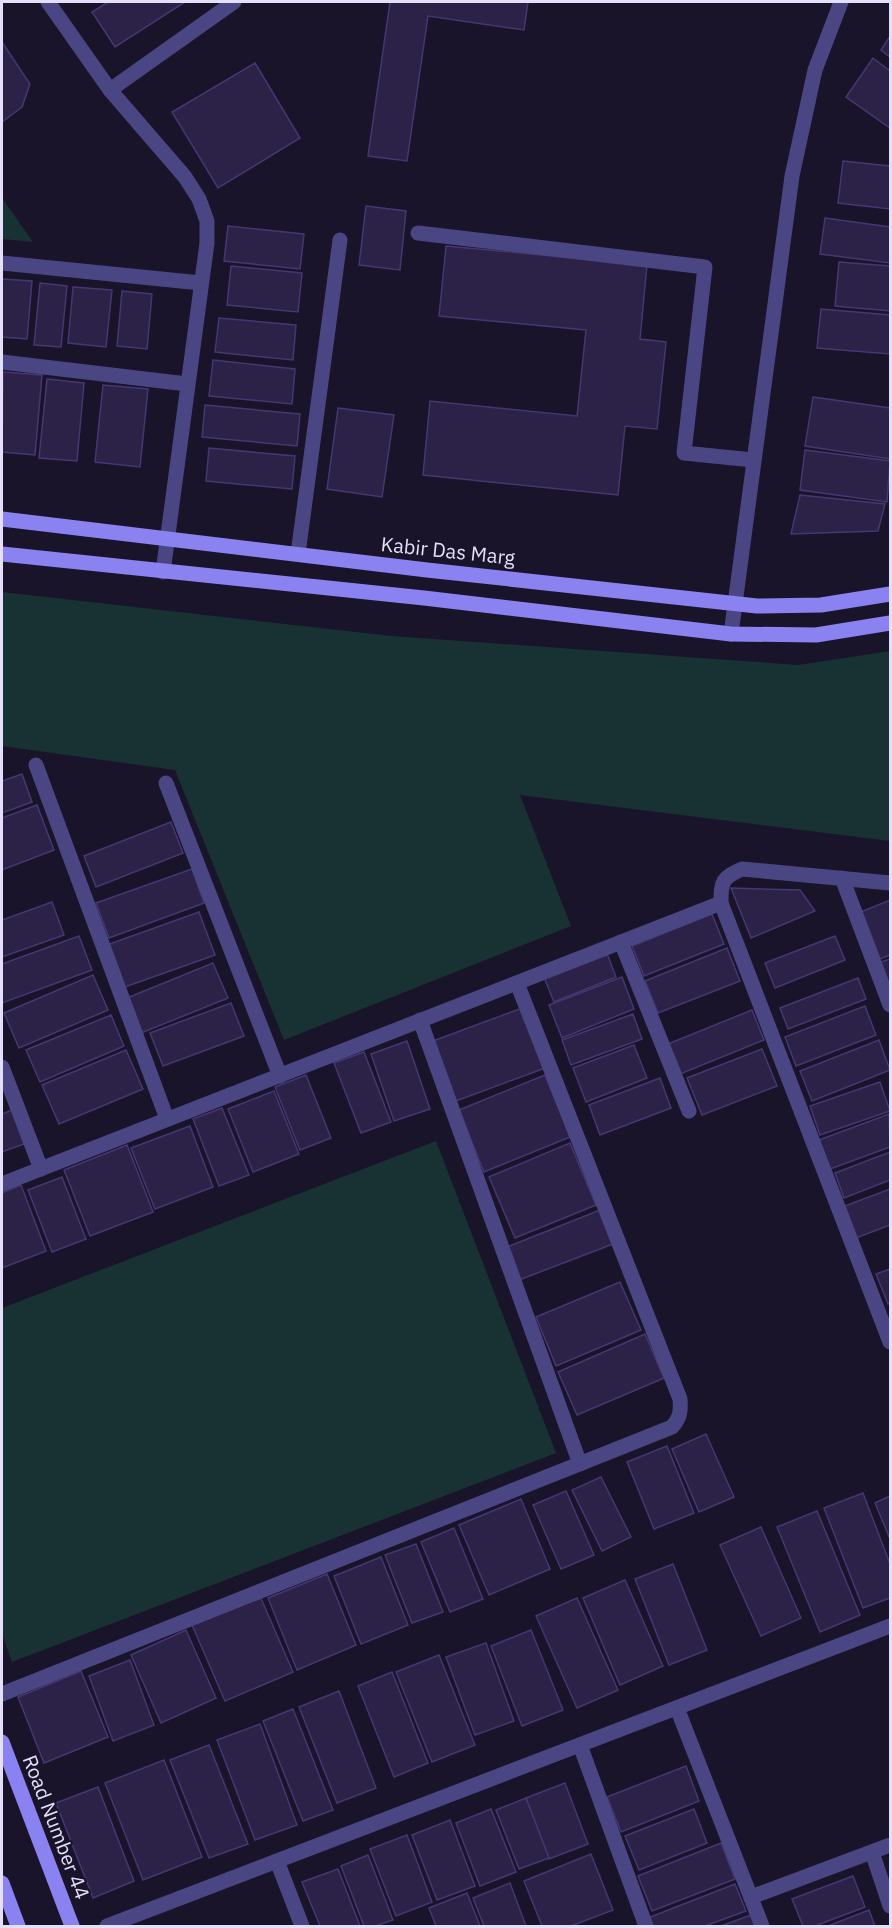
<svg xmlns="http://www.w3.org/2000/svg" width="892" height="1928" font-family="'IBM Plex Sans',sans-serif">
<rect width="100%" height="100%" fill="#191429"/>
<g fill="#183233">
<polygon points="2,198 33,242 2,239"/>
<polygon points="2,592 391,636 798,665 890,651 890,841 520,795 571,926 284,1040 175,770 2,746"/>
<polygon points="436,1141 556,1453 12,1662 2,1634 2,1308"/>
</g>
<g fill="#2c2248" stroke="#453771" stroke-width="1.5">
<polygon points="108,2 185,2 115,47 92,12"/>
<polygon points="390,2 528,2 524,30 428,16 407,161 368,156"/>
<polygon points="890,36 890,57 881,50"/>
<polygon points="2,42 30,84 22,107 2,122"/>
<polygon points="873,58 890,71 890,128 846,97"/>
<polygon points="255,63 300,138 218,188 172,112"/>
<polygon points="843,161 890,166 890,209 838,203"/>
<polygon points="366,206 406,211 400,270 359,265"/>
<polygon points="825,218 890,227 890,263 820,254"/>
<polygon points="228,226 304,234 300,269 224,261"/>
<polygon points="446,246 647,265 640,339 666,342 657,429 625,426 618,495 423,475 430,401 577,416 586,330 439,316"/>
<polygon points="839,262 890,266 890,311 835,306"/>
<polygon points="231,266 302,273 298,312 227,305"/>
<polygon points="2,279 32,281 27,339 2,337"/>
<polygon points="40,283 67,286 61,347 34,345"/>
<polygon points="73,287 112,290 106,347 68,343"/>
<polygon points="122,291 152,294 147,349 117,346"/>
<polygon points="821,309 890,315 890,354 817,348"/>
<polygon points="219,318 296,325 293,360 215,352"/>
<polygon points="213,360 295,369 292,404 209,396"/>
<polygon points="3,372 42,375 35,455 2,452"/>
<polygon points="47,379 84,383 77,461 39,458"/>
<polygon points="103,385 148,389 140,467 95,462"/>
<polygon points="813,397 890,408 890,459 805,446"/>
<polygon points="205,405 300,414 297,446 202,437"/>
<polygon points="338,408 394,415 382,497 327,489"/>
<polygon points="209,448 295,456 292,489 206,481"/>
<polygon points="805,450 890,461 887,502 800,490"/>
<polygon points="800,495 885,504 878,531 791,534"/>
<polygon points="22,774 32,802 2,813 2,781"/>
<polygon points="37,805 54,850 2,870 2,818"/>
<polygon points="171,822 183,853 96,887 84,856"/>
<polygon points="192,869 204,903 109,938 96,903"/>
<polygon points="731,888 800,890 815,911 751,938"/>
<polygon points="890,900 890,955 880,959 861,912"/>
<polygon points="52,902 64,935 2,957 2,920"/>
<polygon points="199,912 215,955 122,988 107,945"/>
<polygon points="712,914 724,944 644,976 632,946"/>
<polygon points="79,936 92,970 2,1003 2,964"/>
<polygon points="835,936 845,960 775,988 765,963"/>
<polygon points="727,948 740,981 658,1013 645,981"/>
<polygon points="606,951 616,977 554,1002 543,975"/>
<polygon points="890,959 890,993 878,963"/>
<polygon points="213,963 228,998 141,1033 127,998"/>
<polygon points="93,975 108,1010 19,1048 4,1013"/>
<polygon points="622,977 634,1009 562,1038 549,1005"/>
<polygon points="858,978 866,999 788,1029 780,1008"/>
<polygon points="231,1003 244,1036 163,1066 150,1033"/>
<polygon points="865,1006 876,1035 796,1066 785,1037"/>
<polygon points="522,1008 545,1068 456,1101 433,1041"/>
<polygon points="752,1010 764,1040 680,1074 668,1044"/>
<polygon points="633,1014 642,1039 571,1065 562,1040"/>
<polygon points="111,1015 124,1046 40,1082 26,1050"/>
<polygon points="879,1040 890,1070 812,1101 800,1071"/>
<polygon points="407,1041 430,1109 394,1121 371,1054"/>
<polygon points="634,1045 647,1078 586,1102 573,1068"/>
<polygon points="762,1049 777,1086 702,1115 687,1078"/>
<polygon points="126,1050 143,1089 59,1124 42,1085"/>
<polygon points="364,1052 391,1122 361,1133 334,1063"/>
<polygon points="306,1075 331,1138 300,1150 275,1087"/>
<polygon points="545,1075 570,1137 484,1172 459,1110"/>
<polygon points="660,1078 671,1108 600,1135 589,1105"/>
<polygon points="880,1082 890,1111 820,1135 810,1106"/>
<polygon points="274,1091 299,1154 253,1172 228,1109"/>
<polygon points="222,1108 249,1175 219,1186 193,1119"/>
<polygon points="12,1110 24,1144 2,1152 2,1114"/>
<polygon points="889,1114 890,1147 830,1169 819,1140"/>
<polygon points="190,1126 213,1187 155,1209 131,1148"/>
<polygon points="570,1143 596,1205 515,1238 489,1177"/>
<polygon points="127,1145 153,1212 90,1236 64,1170"/>
<polygon points="890,1152 890,1180 844,1198 835,1173"/>
<polygon points="62,1177 86,1239 52,1252 28,1190"/>
<polygon points="21,1185 46,1251 2,1268 2,1193"/>
<polygon points="890,1189 890,1225 856,1238 845,1206"/>
<polygon points="600,1210 613,1244 519,1280 507,1247"/>
<polygon points="890,1269 890,1303 888,1304 876,1274"/>
<polygon points="620,1282 641,1330 556,1366 536,1317"/>
<polygon points="645,1334 664,1378 577,1415 558,1372"/>
<polygon points="706,1434 734,1497 699,1512 672,1449"/>
<polygon points="667,1446 694,1513 654,1529 627,1462"/>
<polygon points="601,1477 631,1537 602,1551 572,1490"/>
<polygon points="566,1491 594,1555 561,1569 533,1505"/>
<polygon points="863,1493 890,1564 890,1598 863,1608 824,1508"/>
<polygon points="890,1496 890,1539 875,1503"/>
<polygon points="521,1499 550,1569 489,1595 459,1525"/>
<polygon points="817,1511 860,1615 820,1632 777,1527"/>
<polygon points="761,1527 801,1618 761,1636 720,1545"/>
<polygon points="454,1528 483,1599 450,1612 421,1542"/>
<polygon points="416,1544 443,1612 412,1623 385,1555"/>
<polygon points="381,1557 408,1625 361,1644 334,1576"/>
<polygon points="673,1564 707,1650 669,1665 635,1579"/>
<polygon points="327,1574 356,1645 297,1670 268,1598"/>
<polygon points="625,1580 663,1666 620,1685 583,1598"/>
<polygon points="260,1596 293,1672 225,1701 192,1625"/>
<polygon points="577,1598 618,1690 577,1708 536,1616"/>
<polygon points="186,1630 216,1698 161,1723 131,1655"/>
<polygon points="531,1630 563,1710 522,1726 491,1646"/>
<polygon points="486,1643 514,1721 475,1735 446,1657"/>
<polygon points="439,1655 475,1745 432,1762 396,1672"/>
<polygon points="130,1660 154,1725 113,1741 89,1676"/>
<polygon points="81,1671 108,1737 44,1763 18,1697"/>
<polygon points="392,1672 428,1763 394,1777 358,1686"/>
<polygon points="339,1691 376,1788 337,1803 299,1707"/>
<polygon points="293,1709 333,1810 303,1821 263,1721"/>
<polygon points="260,1724 297,1825 255,1840 217,1740"/>
<polygon points="209,1745 248,1844 209,1858 170,1760"/>
<polygon points="164,1760 202,1857 143,1880 105,1783"/>
<polygon points="686,1766 699,1801 621,1832 607,1797"/>
<polygon points="565,1783 588,1844 549,1859 526,1798"/>
<polygon points="98,1787 134,1881 93,1898 56,1803"/>
<polygon points="526,1798 549,1858 519,1869 496,1810"/>
<polygon points="491,1809 516,1872 480,1886 456,1823"/>
<polygon points="694,1809 707,1843 639,1870 625,1836"/>
<polygon points="450,1820 475,1886 437,1900 412,1835"/>
<polygon points="407,1835 432,1902 396,1916 370,1849"/>
<polygon points="721,1843 735,1879 652,1911 638,1876"/>
<polygon points="591,1854 613,1910 571,1926 542,1926 524,1881"/>
<polygon points="368,1855 393,1920 375,1926 364,1926 341,1866"/>
<polygon points="338,1869 360,1926 320,1926 302,1882"/>
<polygon points="853,1876 865,1907 815,1926 803,1926 792,1899"/>
<polygon points="510,1883 526,1926 484,1926 473,1898"/>
<polygon points="735,1884 746,1911 705,1926 652,1926 648,1918"/>
<polygon points="467,1893 480,1926 436,1926 429,1908"/>
<polygon points="869,1910 875,1926 828,1926"/>
<polygon points="751,1915 756,1926 721,1926"/>
</g>
<g fill="none" stroke-linecap="round" stroke-linejoin="round">
<polyline stroke="#4a4583" stroke-width="15" points="418,233 705,267 684,453 753,460"/>
<g stroke="#4a4583" stroke-width="15">
<polyline points="48,2 110,90 185,177 199,199 207,221 207,243 163,572"/>
<polyline points="110,90 234,2"/>
<polyline points="2,263 201,283"/>
<polyline points="2,362 187,384"/>
<polyline points="298,554 340,240"/>
<polyline points="731,634 792,176 815,70 841,2"/>
<polyline points="36,765 167,1119"/>
<polyline points="166,783 280,1076"/>
<polyline points="842,878 890,1005"/>
<path d="M 890,883 L 742,869 C 722,878 721,881 721,903 L 890,1342"/>
<polyline points="621,942 689,1111"/>
<polyline points="420,1020 580,1464"/>
<polyline points="2,1067 41,1169"/>
<polyline points="2,1184 721,903"/>
<path d="M 2,1694 L 672,1427 C 680,1418 681,1412 680,1399 L 517,983"/>
<polyline points="677,1708 762,1926"/>
<polyline points="580,1745 646,1926"/>
<polyline points="872,1852 890,1906"/>
<polyline points="277,1861 302,1926"/>
<polyline points="751,1897 890,1845"/>
<polyline points="107,1926 890,1626"/>
</g>
<g stroke="#8a82f0" stroke-width="15">
<polyline points="2,519 427,570 757,606 821,605 890,594"/>
<polyline points="2,554 424,598 731,634 816,635 890,623"/>
<polyline points="2,1742 72,1926"/>
<polyline points="2,1883 18,1926"/>
</g>
</g>
<g text-anchor="middle" stroke-width="4.5" stroke-linejoin="round" paint-order="stroke">
<g font-size="20" fill="#e4e0fb" stroke="#191429">
<text transform="translate(448 551) rotate(6)" y="7">Kabir Das Marg</text>
<text transform="translate(56 1827) rotate(69)" y="7">Road Number 44</text>
</g>
</g>
<rect width="892" height="1928" fill="none" stroke="#e4e0fb" stroke-width="6"/>
</svg>
